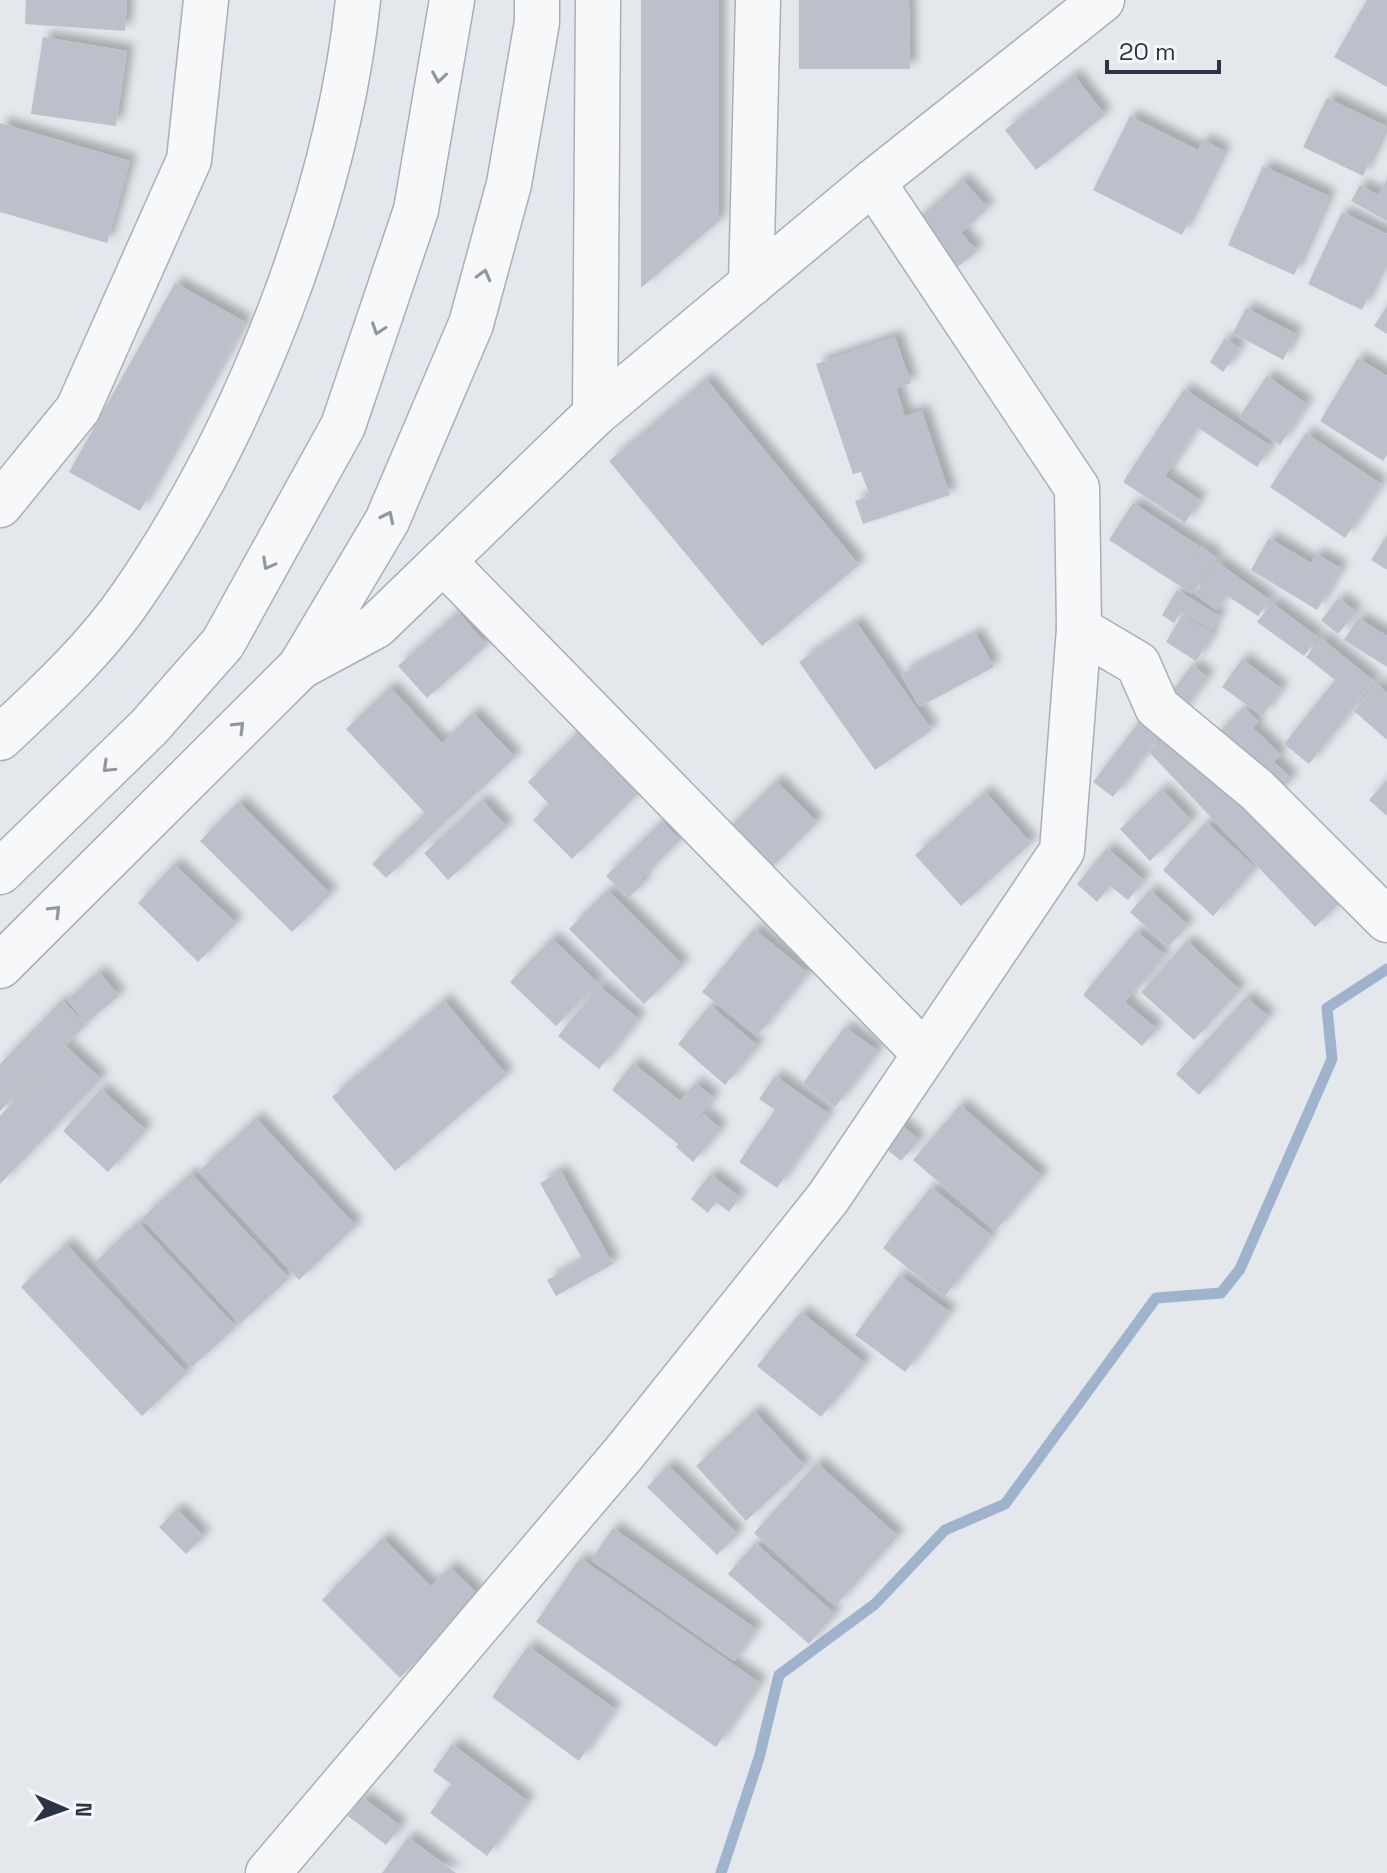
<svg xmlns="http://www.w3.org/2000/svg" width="1387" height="1873" font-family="'Space Grotesk',sans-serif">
<defs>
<filter id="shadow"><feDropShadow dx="7" dy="-7" stdDeviation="4" flood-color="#0004"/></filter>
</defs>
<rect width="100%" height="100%" fill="#e4e7ec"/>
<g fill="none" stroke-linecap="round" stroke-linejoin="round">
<polyline stroke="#9fb4cc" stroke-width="11" points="721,1873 759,1758 779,1675 875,1604 945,1530 1005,1504 1156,1298 1221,1293 1240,1269 1332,1059 1327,1008 1387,969"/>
</g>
<g fill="#bbc0ca" filter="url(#shadow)">
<polygon points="26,0 127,0 125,31 25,24"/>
<polygon points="641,0 719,0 719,221 641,288"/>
<polygon points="799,0 909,0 910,69 799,69"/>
<polygon points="1367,0 1387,0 1387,87 1334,57"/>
<polygon points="43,37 127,51 116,126 31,114"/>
<polygon points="1074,75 1105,115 1036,170 1005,130"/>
<polygon points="1327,98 1386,126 1363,176 1303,147"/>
<polygon points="1130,116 1198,150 1203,140 1224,151 1182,235 1093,190"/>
<polygon points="0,123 130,161 107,243 0,212"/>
<polygon points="1263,166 1329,196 1294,275 1228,245"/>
<polygon points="962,179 988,208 961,233 977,251 954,270 913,224"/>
<polygon points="1387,179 1387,221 1351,201 1360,185 1378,195"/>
<polygon points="1342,212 1387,234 1387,268 1383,266 1362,310 1308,284"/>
<polygon points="175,283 245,322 140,511 69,472"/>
<polygon points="1387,306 1387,334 1374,326"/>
<polygon points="1246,308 1296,334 1283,360 1233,333"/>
<polygon points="895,337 911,383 896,388 905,416 922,411 950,495 863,524 855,501 870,496 861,472 853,474 816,364"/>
<polygon points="1225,338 1240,348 1223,372 1210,362"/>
<polygon points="1358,358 1387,376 1387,455 1383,461 1320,421"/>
<polygon points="1267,376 1307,404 1280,445 1239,417"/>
<polygon points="706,379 859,565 762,646 609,461"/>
<polygon points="1184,389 1271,446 1257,467 1197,427 1165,476 1200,500 1185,523 1123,482"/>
<polygon points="1306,433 1381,484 1345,538 1270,487"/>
<polygon points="1133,503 1199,546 1181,575 1201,546 1217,558 1192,594 1109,540"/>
<polygon points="1387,535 1387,570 1371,560"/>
<polygon points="1269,538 1311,563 1316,554 1341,568 1317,610 1251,570"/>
<polygon points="1217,562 1270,600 1258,616 1226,595 1216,610 1195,594"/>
<polygon points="1177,590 1220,616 1211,630 1181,612 1174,623 1162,615"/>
<polygon points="1339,598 1356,612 1338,634 1321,620"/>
<polygon points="1272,603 1318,637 1304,656 1257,622"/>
<polygon points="458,612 487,645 427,698 398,666"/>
<polygon points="1182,615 1213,633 1196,661 1166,642"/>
<polygon points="1358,618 1387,636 1387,667 1344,640"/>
<polygon points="856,622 932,730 875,770 799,662"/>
<polygon points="976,634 994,667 919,707 901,674"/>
<polygon points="1321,638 1374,681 1309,764 1284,744 1335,680 1306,657"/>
<polygon points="1242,659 1282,689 1262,716 1222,687"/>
<polygon points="1192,665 1208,677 1180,715 1164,702"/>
<polygon points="1377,684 1387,693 1387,740 1354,711"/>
<polygon points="390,687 442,743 473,713 515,757 386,878 372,864 425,813 346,729"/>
<polygon points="1244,707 1259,722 1253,728 1281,755 1274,762 1292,779 1274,796 1214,737"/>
<polygon points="1141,719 1161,734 1113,797 1093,782"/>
<polygon points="1173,728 1339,904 1315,927 1148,751"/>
<polygon points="579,731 639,792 572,859 533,820 549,804 528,782"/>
<polygon points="1387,780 1387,816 1369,800"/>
<polygon points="776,781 817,822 766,873 725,832"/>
<polygon points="1162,789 1192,821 1150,861 1120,829"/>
<polygon points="985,792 1031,843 961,906 915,855"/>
<polygon points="482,800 507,827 448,880 424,853"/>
<polygon points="239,802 331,894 292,932 200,841"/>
<polygon points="662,821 680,840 641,879 644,883 628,898 606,876"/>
<polygon points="1206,822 1256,868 1213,916 1163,870"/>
<polygon points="1107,848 1144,880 1128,900 1110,886 1097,902 1077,884"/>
<polygon points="174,864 236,923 198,962 138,903"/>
<polygon points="608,890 683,965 644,1004 569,929"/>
<polygon points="1150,890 1188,925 1168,947 1130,912"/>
<polygon points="754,929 808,973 757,1036 702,992"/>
<polygon points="1136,931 1165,955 1125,1002 1157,1029 1142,1046 1083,995"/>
<polygon points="552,938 598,983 556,1026 510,982"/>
<polygon points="1187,941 1240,990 1194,1040 1141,992"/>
<polygon points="99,972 119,996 86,1023 67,1000"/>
<polygon points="599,986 639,1019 599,1069 558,1036"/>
<polygon points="1246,997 1269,1017 1199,1095 1176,1074"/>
<polygon points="62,1000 86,1024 0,1111 0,1064"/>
<polygon points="444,1000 507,1075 395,1171 332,1097"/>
<polygon points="710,1005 758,1046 725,1085 678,1044"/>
<polygon points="845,1027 878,1051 835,1107 803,1083"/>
<polygon points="66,1046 101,1079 0,1184 0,1116"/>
<polygon points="633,1063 680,1101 695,1083 714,1098 685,1134 704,1114 721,1129 693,1162 676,1147 678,1144 612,1090"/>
<polygon points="775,1076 829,1114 777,1188 739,1162 775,1110 759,1099"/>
<polygon points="101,1089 146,1130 108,1172 63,1131"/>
<polygon points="960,1105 1042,1176 995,1231 913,1160"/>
<polygon points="256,1118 356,1226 299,1280 199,1171"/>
<polygon points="897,1121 919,1140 901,1161 879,1143"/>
<polygon points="561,1171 613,1264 556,1296 547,1280 583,1260 540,1183"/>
<polygon points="191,1173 289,1278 240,1324 142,1218"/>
<polygon points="710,1174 740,1197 729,1212 716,1202 708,1213 691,1199"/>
<polygon points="931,1187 992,1236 944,1297 883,1248"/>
<polygon points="138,1222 236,1327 192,1367 95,1262"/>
<polygon points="66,1244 187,1373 142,1416 21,1287"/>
<polygon points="899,1275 950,1312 905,1372 855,1335"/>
<polygon points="801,1312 865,1363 821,1417 757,1366"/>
<polygon points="754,1411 805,1466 746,1521 696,1466"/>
<polygon points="817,1463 898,1536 835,1606 754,1533"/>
<polygon points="668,1465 738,1534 717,1555 647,1487"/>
<polygon points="177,1509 204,1536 186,1554 159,1527"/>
<polygon points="613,1528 756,1629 734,1661 591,1560"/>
<polygon points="383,1538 431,1586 450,1567 480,1596 400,1678 322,1600"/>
<polygon points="755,1543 835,1614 809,1644 728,1574"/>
<polygon points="580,1558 760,1683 716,1747 536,1622"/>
<polygon points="528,1646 615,1709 579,1761 492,1697"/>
<polygon points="452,1744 528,1801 487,1856 430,1813 451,1784 433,1771"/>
<polygon points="362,1797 401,1826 386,1845 348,1816"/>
<polygon points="408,1837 456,1873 382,1873"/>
</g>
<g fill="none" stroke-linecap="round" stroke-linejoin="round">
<g stroke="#a9aeb7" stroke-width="47">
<g id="minor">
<polyline points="751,284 758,0"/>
<polyline points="595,414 598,0"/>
<polyline points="0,505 78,409 189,160 206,0"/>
<polyline points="443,561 925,1054"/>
<polyline points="1079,629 1138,664 1157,707 1257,790 1387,920"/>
<polyline points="300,667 376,626 595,414 873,182 1102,0"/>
<path d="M 0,738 C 46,695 96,649 132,596 C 246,431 337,200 358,0"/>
<polyline points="0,872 149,727 223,643 343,426 416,210 452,0"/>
<polyline points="0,966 300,667 387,521 471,324 509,184 537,22 537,0"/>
<polyline points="268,1873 625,1452 828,1198 1062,851 1079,629 1077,488 873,182"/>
</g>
</g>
<use href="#minor" stroke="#f7f8fa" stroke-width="44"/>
</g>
<defs><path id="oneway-chevron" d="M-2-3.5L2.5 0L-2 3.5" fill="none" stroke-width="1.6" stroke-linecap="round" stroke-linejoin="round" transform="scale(2)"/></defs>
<g stroke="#9196a0">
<use href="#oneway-chevron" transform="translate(439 77) rotate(99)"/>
<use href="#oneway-chevron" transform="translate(484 275) rotate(-75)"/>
<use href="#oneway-chevron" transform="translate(378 329) rotate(109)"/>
<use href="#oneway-chevron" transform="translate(388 517) rotate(-64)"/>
<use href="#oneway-chevron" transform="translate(268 564) rotate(119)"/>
<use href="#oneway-chevron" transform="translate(239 727) rotate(-45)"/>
<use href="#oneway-chevron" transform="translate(108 767) rotate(136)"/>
<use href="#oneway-chevron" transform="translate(55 911) rotate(-45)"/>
</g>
<g transform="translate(64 1809) rotate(92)" stroke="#f4f6f9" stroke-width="6" paint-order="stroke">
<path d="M0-6L14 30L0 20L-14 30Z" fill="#2b3445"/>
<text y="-12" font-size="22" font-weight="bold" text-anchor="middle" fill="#2b3445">N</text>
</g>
<path d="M1107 60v12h112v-12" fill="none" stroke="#2b3445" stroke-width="4"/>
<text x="1119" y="60" font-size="24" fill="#2b3445" stroke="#f4f6f9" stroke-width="6" paint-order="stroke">20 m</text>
</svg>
